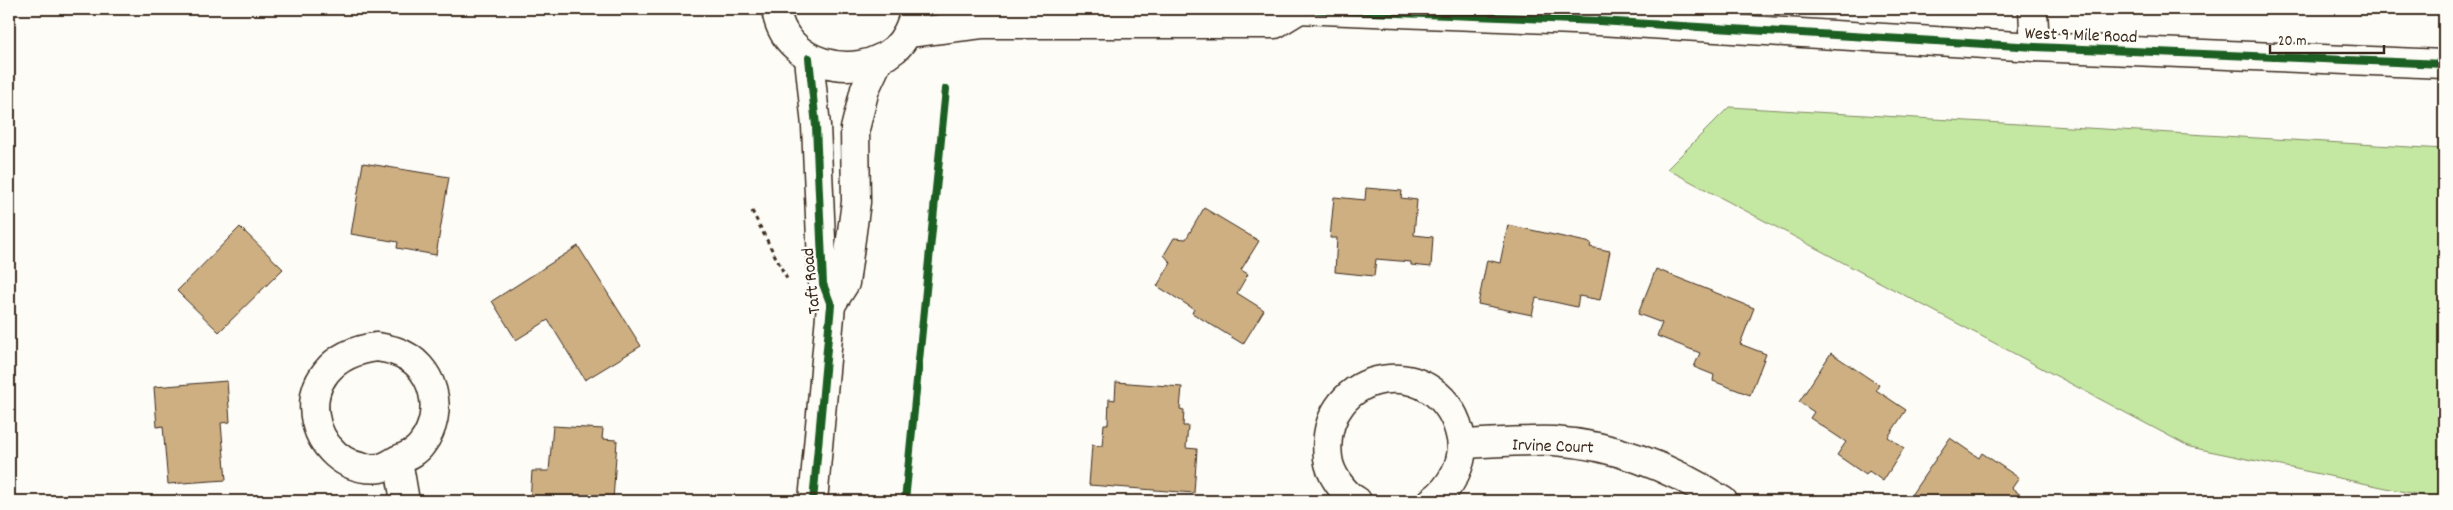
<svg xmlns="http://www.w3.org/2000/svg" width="2453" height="510" font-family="Dekko,sans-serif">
<rect width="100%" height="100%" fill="#fdfcf7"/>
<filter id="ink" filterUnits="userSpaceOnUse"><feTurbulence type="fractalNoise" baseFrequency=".02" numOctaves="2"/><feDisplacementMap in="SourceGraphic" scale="10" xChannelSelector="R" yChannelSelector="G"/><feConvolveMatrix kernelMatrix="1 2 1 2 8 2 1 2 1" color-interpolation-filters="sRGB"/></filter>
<g filter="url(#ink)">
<polygon fill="#c4e8a2" stroke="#808960" points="1729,107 2444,149 2444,500 2190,447 1667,169"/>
<g fill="#cdaf82" stroke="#3b2a1e">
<polygon points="363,163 449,177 436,255 397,248 398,242 351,234"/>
<polygon points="1366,188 1402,191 1401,198 1417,200 1414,235 1433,237 1431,267 1411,265 1411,262 1376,259 1374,276 1335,272 1337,238 1330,238 1334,197 1365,200"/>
<polygon points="1204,208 1259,241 1241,270 1248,274 1237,293 1264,310 1243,344 1192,313 1194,309 1157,286 1171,263 1164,255 1174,238 1186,239"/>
<polygon points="1508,225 1591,243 1590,247 1610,251 1600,300 1579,296 1577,307 1536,298 1532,315 1478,304 1487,260 1500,263"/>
<polygon points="240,227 283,269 219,332 177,291"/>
<polygon points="578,246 641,346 585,380 548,320 516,340 492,301"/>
<polygon points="1656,269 1754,308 1740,344 1766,354 1750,395 1713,381 1714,375 1694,367 1700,353 1657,336 1662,323 1638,314"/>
<polygon points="1831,353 1879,385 1876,390 1906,410 1888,437 1904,448 1883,481 1869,471 1866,475 1837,455 1846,442 1810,418 1814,412 1799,402"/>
<polygon points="227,381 230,422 221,423 226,480 168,484 163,426 157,427 154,387"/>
<polygon points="1116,382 1182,387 1180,409 1184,410 1183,426 1188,426 1186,448 1197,449 1194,493 1089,485 1092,445 1102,446 1104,424 1108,424 1109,399 1115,400"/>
<polygon points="553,426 603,429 602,439 617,440 613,501 530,501 532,471 549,471"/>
<polygon points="1950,438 1979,458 1982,453 2019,478 2012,488 2028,501 1907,501"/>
</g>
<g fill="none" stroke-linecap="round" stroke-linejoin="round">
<g stroke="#3b2a1e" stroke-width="31">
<g id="minor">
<path d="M 776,9 C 783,64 855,83 895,49 C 907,38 911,24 916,9"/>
<polyline points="1297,9 1599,21 2035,47 2444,64"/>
<polyline points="2033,9 2035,47"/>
<polyline points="908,33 982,24 1275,24 1298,10"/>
<polyline points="809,58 816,126 823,284 831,305 813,501"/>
<polyline points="831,305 845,283 856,202 855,129 865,89 879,59"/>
<path d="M 377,347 C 383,348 389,349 395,351 C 435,364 446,413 422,444 C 416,453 407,456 397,460 C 392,463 385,467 380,468 C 308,476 279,359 377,347 Z"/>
<path d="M 1462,444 C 1492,443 1524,440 1554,441 C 1616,445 1672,468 1723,501"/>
<polyline points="398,460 405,501"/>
<path d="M 1357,501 C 1343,493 1330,474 1328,458 C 1317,366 1444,347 1461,439 C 1465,462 1451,488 1432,501"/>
</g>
</g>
<polyline stroke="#3b2a1e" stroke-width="3" stroke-dasharray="4 4" stroke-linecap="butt" points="752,211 787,279"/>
<use href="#minor" stroke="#fdfcf7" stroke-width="28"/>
<g stroke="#fdfcf7" stroke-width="11">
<g id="cycleway">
<polyline points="1297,9 1599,21 2035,47 2444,64"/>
<polyline points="809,58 816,126 823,284 831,305 813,501"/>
<polyline points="905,501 946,89"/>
</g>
</g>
<use href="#cycleway" stroke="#1b5e20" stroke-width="8"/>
</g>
</g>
<g text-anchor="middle" stroke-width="4.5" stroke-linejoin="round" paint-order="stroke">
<g font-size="18" fill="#3b2a1e" stroke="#fdfcf7">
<text transform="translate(2081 34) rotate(2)" y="6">West 9 Mile Road</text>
<text transform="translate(810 281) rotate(-96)" y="6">Taft Road</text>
<text transform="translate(1553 445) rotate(2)" y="6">Irvine Court</text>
</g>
</g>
<rect width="2453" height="510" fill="none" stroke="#fdfcf7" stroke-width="30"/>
<rect x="15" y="15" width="2423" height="480" fill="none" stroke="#3b2a1e" stroke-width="2" filter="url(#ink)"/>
<path d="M2270 45v8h114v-8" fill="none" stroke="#3b2a1e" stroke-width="2.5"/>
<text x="2278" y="45" font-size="15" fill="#3b2a1e" stroke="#fdfcf7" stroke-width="4" paint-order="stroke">20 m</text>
</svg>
